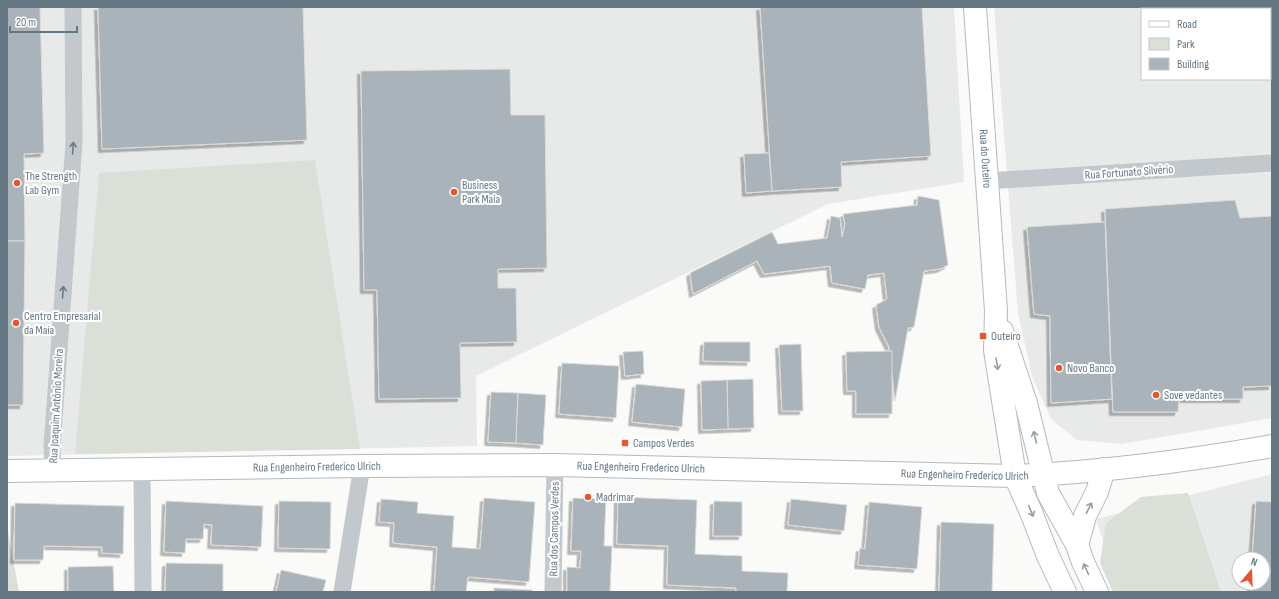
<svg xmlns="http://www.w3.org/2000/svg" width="1279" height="599" font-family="'Sofia Sans Condensed',sans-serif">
<defs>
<filter id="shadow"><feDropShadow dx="-3.5" dy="3.5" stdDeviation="0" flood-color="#0004"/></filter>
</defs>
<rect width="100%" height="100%" fill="#fafaf8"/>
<g fill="#e8e9e9" fill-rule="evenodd">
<polygon points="7,7 954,7 964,182 828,204 476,376 477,446 7,456"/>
<path d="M 994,7 L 1272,7 L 1272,418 L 1122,444 L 1077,440 L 1051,419 L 1032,376 L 1018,313 ZM 1142,9 L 1270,9 L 1270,79 L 1142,79 Z"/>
<path d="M 1272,474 L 1272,592 L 1119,592 L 1096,519 ZM 1239,559 L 1263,559 L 1263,583 L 1239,583 Z"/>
</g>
<g fill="#dadfd7">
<polygon points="315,160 360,449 75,454 99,173"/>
<polygon points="1188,493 1221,592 1113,592 1100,563 1106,523 1141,497"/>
<polygon points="7,526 19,592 7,592"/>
</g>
<g fill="#aab3b9" stroke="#dcdcda" filter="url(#shadow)">
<polygon points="7,7 40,7 44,153 24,154 25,241 7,241"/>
<polygon points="98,7 303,7 307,140 102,149"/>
<polygon points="760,7 922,7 931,156 841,162 842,187 772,191"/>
<polygon points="510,69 511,115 545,115 547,268 498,269 498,288 516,288 517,342 460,343 461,398 379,399 377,290 364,290 361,71"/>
<polygon points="769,153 772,191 746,193 744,154"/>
<polygon points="918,196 939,200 948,265 940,269 924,271 914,327 908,328 895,401 889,347 879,327 876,305 887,299 884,273 868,275 865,289 832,283 830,266 764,274 757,261 693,294 690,273 772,232 778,244 827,238 831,216 840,218 842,237 845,224 843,214 917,205"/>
<polygon points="1235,200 1240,218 1272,216 1272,386 1243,387 1243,399 1179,399 1178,412 1113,412 1105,209"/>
<polygon points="1105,222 1112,399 1051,403 1050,316 1034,314 1027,227"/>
<polygon points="7,241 25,241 23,405 7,405"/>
<polygon points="704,342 750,342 750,362 703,361"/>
<polygon points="801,344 803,411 782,411 779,345"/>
<polygon points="643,351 644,374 625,376 623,352"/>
<polygon points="892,351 892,414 856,414 856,391 847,391 846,352"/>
<polygon points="562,363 619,366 616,418 559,414"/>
<polygon points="753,379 754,428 728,429 727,380"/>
<polygon points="727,380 728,429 702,430 701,381"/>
<polygon points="636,384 685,389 682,427 632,422"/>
<polygon points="491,392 518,393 516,443 488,442"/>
<polygon points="518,393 546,395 543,445 516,443"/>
<polygon points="618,497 697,500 695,554 742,556 742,571 788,573 787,592 736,592 736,588 667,585 668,546 617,544"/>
<polygon points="484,498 535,502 529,582 468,577 466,592 434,592 437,547 393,543 394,523 379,522 381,499 418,502 417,513 454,516 452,547 480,549"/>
<polygon points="573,498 606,499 604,546 612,546 610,592 567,592 567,567 580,568 581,551 571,551"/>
<polygon points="791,499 847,505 844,531 788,525"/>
<polygon points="166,501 263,506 261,547 211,545 212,525 204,524 203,539 186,539 185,553 164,552"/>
<polygon points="279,501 331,502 330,549 278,548"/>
<polygon points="714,501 742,502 742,536 713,536"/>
<polygon points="1256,501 1272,502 1272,592 1251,592 1251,583 1263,583 1263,559 1252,559"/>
<polygon points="869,502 922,507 917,569 858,565 860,548 865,549"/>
<polygon points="15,503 124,506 123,554 102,553 102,547 44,546 43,560 14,560"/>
<polygon points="941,522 994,524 992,592 939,592"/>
<polygon points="166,563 223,564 223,592 165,592"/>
<polygon points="113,566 114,592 68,592 68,567"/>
<polygon points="281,570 326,580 323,592 276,592"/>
<polygon points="494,588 532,590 532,592 494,592"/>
</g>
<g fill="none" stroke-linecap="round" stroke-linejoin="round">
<g stroke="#b3babf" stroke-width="24">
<g id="secondary">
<path id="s1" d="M 975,7 L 996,311 L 995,350 L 1015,476 L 1031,512 L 1048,556 L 1065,592"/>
<polyline points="1002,331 1026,403 1048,493 1077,545 1083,562 1097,592"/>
<path id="s2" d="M 7,471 L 362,466 L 555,465 L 1015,476 C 1101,472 1187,461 1272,446"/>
<polyline points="1077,545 1085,516 1097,492 1104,469"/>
</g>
</g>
<g stroke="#c3c8cc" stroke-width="17">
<polyline points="987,181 1272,163"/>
<polyline points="53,470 52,447 74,142 73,7"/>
<polyline points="142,470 143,592"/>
<polyline points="342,592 362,466"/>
<polyline points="553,592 555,465"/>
</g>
<use href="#secondary" stroke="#fff" stroke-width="22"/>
</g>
<defs><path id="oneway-shaft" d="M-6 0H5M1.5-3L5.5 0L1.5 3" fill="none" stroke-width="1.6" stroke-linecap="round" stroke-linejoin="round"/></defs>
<g stroke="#6a7a87">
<use href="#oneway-shaft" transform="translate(73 148) rotate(-86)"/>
<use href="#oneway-shaft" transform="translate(63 292) rotate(-86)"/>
</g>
<g stroke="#939fa8">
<use href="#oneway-shaft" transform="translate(997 364) rotate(81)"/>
<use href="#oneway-shaft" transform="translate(1035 437) rotate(-104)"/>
<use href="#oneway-shaft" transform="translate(1089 508) rotate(-63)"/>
<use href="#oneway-shaft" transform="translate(1031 511) rotate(67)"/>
<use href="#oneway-shaft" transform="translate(1086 569) rotate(-115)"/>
</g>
<g fill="#e4572e" stroke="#fff" stroke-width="1.5">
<circle cx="17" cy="183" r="4"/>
<circle cx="454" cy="192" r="4"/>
<circle cx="16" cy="323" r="4"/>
<rect x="979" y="332" width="8" height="8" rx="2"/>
<circle cx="1059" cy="368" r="4"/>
<circle cx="1156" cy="395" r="4"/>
<rect x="621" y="439" width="8" height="8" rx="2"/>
<circle cx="588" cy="497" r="4"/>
</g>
<g text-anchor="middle" stroke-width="4" stroke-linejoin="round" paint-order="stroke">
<g font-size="12" fill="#657683" stroke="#fff">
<text dy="4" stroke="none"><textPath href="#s1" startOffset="152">Rua do Outeiro</textPath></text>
<text transform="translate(1129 172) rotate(-4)" y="4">Rua Fortunato Silvério</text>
<text transform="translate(56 406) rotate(-87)" y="4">Rua Joaquim António Moreira</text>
<text dy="4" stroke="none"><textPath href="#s2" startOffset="310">Rua Engenheiro Frederico Ulrich</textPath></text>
<text dy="4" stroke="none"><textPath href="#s2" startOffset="634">Rua Engenheiro Frederico Ulrich</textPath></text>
<text dy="4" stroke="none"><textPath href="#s2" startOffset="958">Rua Engenheiro Frederico Ulrich</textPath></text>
<text transform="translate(554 529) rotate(-89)" y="4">Rua dos Campos Verdes</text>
</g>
<g font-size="12" fill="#657683" stroke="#fff" text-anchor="start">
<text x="25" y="180">The Strength<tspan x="25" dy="14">Lab Gym</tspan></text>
<text x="462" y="189">Business<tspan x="462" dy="14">Park Maia</tspan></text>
<text x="24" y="320">Centro Empresarial<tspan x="24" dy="14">da Maia</tspan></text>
<text x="991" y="340">Outeiro</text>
<text x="1067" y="372">Novo Banco</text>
<text x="1164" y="399">Sove vedantes</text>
<text x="633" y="447">Campos Verdes</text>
<text x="596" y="501">Madrimar</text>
</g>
</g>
<rect width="1279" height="599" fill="none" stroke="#657683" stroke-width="16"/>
<rect x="1141" y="8" width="130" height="72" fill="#ffffff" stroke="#c1c8cd"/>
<rect x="1149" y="21" width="20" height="6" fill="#ffffff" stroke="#c1c8cd"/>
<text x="1177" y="28" font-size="12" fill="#657683">Road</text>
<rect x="1149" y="38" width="20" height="12" fill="#dadfd7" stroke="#c1c8cd"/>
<text x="1177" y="48" font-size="12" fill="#657683">Park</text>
<rect x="1149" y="58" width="20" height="12" fill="#aab3b9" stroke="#c1c8cd"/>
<text x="1177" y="68" font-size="12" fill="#657683">Building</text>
<g transform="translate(1251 571) rotate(19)"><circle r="19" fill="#ffffff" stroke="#c1c8cd"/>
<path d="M0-3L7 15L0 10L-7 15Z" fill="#e4572e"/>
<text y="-6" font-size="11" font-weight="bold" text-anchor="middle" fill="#657683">N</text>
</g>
<path d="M10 26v6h67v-6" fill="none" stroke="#657683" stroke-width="2"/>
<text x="16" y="26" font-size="12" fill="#657683" stroke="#ffffff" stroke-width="3" paint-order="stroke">20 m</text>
</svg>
